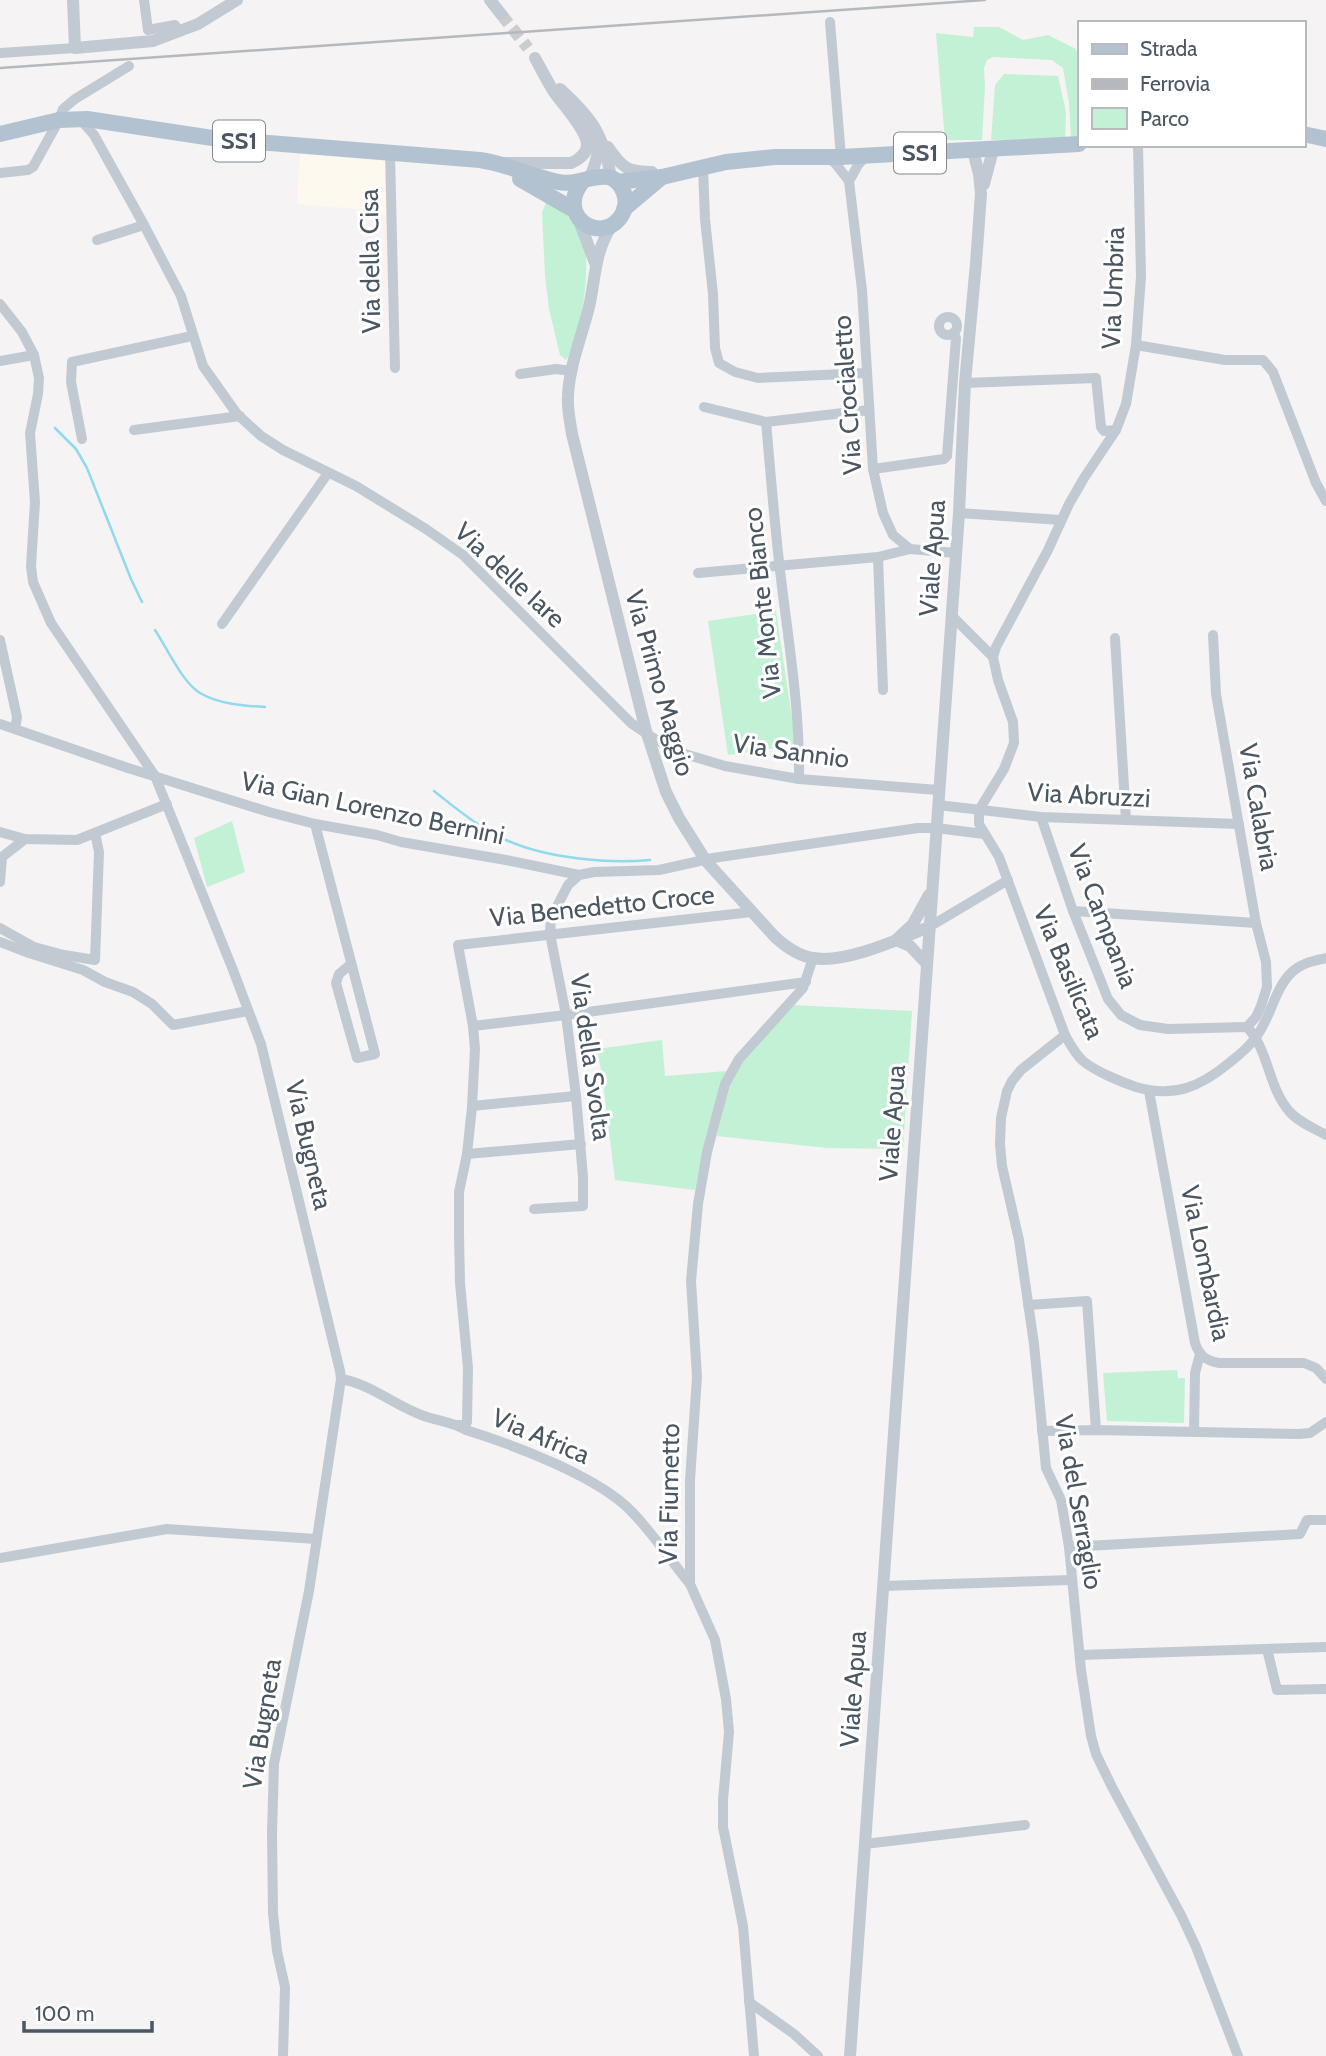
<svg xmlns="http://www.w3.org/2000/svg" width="1326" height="2056" font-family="Cabin,sans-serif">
<rect width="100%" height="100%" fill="#f5f3f3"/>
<polygon fill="#fdf9ef" points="300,154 388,161 388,217 369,210 297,204"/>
<g fill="#c3f1d5">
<polygon points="974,27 999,27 1023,40 1048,35 1076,49 1079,60 1079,139 1071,139 1069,103 1063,68 1052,60 993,57 987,60 984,68 985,86 982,140 945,140 936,33 973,37"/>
<polygon points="1004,74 1058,76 1066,112 1065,139 991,140 995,85"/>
<path d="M 548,197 C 562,210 579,224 584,244 C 591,268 581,340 566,360 L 560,355 L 549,309 L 545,275 L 542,213 Z"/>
<polygon points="776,611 796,745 728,755 708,621"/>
<polygon points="232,821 245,872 207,887 194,838"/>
<polygon points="792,1005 912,1011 903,1149 827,1148 717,1136 728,1089 735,1071"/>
<polygon points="662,1040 665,1076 726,1071 706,1136 695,1190 615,1180 602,1075 597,1049"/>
<polygon points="1177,1370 1178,1378 1185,1378 1184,1423 1107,1421 1103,1373"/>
</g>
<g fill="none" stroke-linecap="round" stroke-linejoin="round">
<g stroke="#90daee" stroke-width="2.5">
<polyline points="55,428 76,449 87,468 131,579 142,602"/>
<path d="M 155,630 C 167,648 182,682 200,693 C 218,704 245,706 265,707"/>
<path d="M 434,791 C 457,809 479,828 506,840 C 546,858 607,864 650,860"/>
</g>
<polyline stroke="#caccce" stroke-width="12" stroke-dasharray="12 6" stroke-linecap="butt" points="501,14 528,48"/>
<g stroke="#c1cad2" stroke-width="10">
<polyline points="144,0 148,30 175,25 179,32"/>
<polyline points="830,22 841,157"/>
<polyline points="0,53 75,48"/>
<polyline points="80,119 94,135 144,225 181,296 203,366 237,414 261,436 283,450 356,486 426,529 463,555 631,723 656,740 685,754 725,766 799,779 938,790"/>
<path d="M 1138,145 L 1141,276 L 1136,345 L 1126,404 L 1116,430 L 1084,478 L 1069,504 L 1048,550 L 996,647 L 993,657 L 998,680 L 1013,722 L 1014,743 L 1004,769 L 979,810 L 979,824 L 999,857 L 1065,1035 C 1070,1044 1075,1054 1083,1061 C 1095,1071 1121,1082 1136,1087 C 1174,1098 1200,1087 1229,1063 C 1238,1056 1249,1047 1256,1037 C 1271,1018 1274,989 1292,972 C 1301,963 1314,961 1326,958"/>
<polyline points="390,153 395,368"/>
<polyline points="827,157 835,163 849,181 862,290 873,469 883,513 893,535 910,549 956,553"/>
<polyline points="703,167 705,219 713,294 715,348 719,363 735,372 758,378 866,373"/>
<polyline points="0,173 28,170 33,167 59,120 63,109 75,99 129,66"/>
<polyline points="849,181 858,165 867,155"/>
<polyline points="97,240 144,225"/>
<polyline points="0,304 22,332 34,355 39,378 38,394 30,433 35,502 31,566 33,582 51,623 155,776 233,970 261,1044 340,1371 341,1379 309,1591 274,1764 272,1834 273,1913 277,1951 285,1987 283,2056"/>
<circle cx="948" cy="326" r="9"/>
<polyline points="1136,345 1225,360 1263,360 1273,372 1316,483 1326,501"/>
<polyline points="0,361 34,355"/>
<polyline points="520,374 556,369 572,371"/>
<polyline points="965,383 1096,378 1101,427 1104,431 1116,430"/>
<polyline points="704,407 766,422 869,410"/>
<path d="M 766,422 C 771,477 775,532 782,587 C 790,651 800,714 799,779"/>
<polyline points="134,430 240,416"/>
<polyline points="82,439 71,382 72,362 192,336"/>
<polyline points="873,469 944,459 947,456 956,338 953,333"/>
<polyline points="959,513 1061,520"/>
<polyline points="878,557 883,690"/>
<polyline points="698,573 878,557 910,549"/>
<polyline points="951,615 993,657"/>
<polyline points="222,624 328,473"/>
<polyline points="1213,635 1216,694 1256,923 1266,962 1267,987 1261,1006 1256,1017 1247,1027"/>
<polyline points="1115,638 1126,820"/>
<polyline points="0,640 17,717 15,729"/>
<polyline points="0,724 128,768 269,812 315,824 377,835 401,842 506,860 579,875"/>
<polyline points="938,805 1041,817 1239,824"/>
<path d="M 1041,817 L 1073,911 L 1108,999 L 1121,1015 L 1140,1025 L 1168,1029 L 1247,1027 C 1269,1050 1268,1087 1289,1111 C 1298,1122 1314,1128 1326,1135"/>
<path d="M 315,824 C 335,901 355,977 375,1054 L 357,1058 L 336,983 L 339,974 L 351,964"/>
<polyline points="0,832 25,839 77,840 167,804"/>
<polyline points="0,882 2,857 25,839"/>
<polyline points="1073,911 1256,923"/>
<polyline points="929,927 1008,880"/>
<polyline points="0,928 34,947 64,955 95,960 99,852 95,833"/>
<polyline points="0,942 29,953 83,970 105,982 133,992 152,1004 173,1025 248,1011"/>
<polyline points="473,1026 566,1015 806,982"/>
<polyline points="1065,1035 1021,1070 1012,1081 1007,1091 1001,1118 1000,1144 1002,1166 1019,1240 1034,1344 1046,1468 1061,1500 1069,1547 1081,1670 1091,1736 1096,1754 1112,1787 1181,1915 1196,1947 1238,2056"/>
<path d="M 1149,1091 L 1195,1343 C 1199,1356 1207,1361 1219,1363 L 1304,1363 L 1316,1368 L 1326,1379"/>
<polyline points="472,1106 576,1096"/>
<polyline points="467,1154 581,1144"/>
<polyline points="534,1209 583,1206 583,1177 576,1096 566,1015 550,934 551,918 568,885 579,875 594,872 659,870 713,858 918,828 936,828 984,834"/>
<polyline points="1028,1305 1087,1301 1096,1430"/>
<path d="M 341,1379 C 371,1384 395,1406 424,1416 C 438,1421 453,1422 466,1430 C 514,1445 600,1477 633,1513 C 654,1535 671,1561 690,1584"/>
<polyline points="459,1425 465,1425 467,1422 468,1368 460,1283 459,1233 459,1192 467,1154 472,1107 475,1049 473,1026 458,945 752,912"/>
<polyline points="1042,1431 1096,1430 1299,1434 1310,1433 1326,1422"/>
<polyline points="1194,1432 1195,1373 1200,1354"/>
<polyline points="1069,1547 1300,1534 1307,1520 1326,1520"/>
<polyline points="0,1558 167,1529 316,1539"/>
<polyline points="883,1586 1071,1580"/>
<polyline points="1267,1649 1277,1690 1326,1689"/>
<polyline points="1080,1655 1326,1647"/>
<polyline points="865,1844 1025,1825"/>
<polyline points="749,2002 794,2034 818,2056"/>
<polyline points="754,2056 743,1926 723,1827 723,1800 729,1732 726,1699 715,1640 690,1584 690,1480 697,1377 691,1281 698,1204 707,1152 725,1084 739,1059 803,988 813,958"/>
</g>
<g stroke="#c1cad2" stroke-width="12">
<polyline points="73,0 75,48 153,41 198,24 237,0"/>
<polyline points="490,0 501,14"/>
<path d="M 560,89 C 592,118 604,135 611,178"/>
<path d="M 586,126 C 601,147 600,154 590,177"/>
<path d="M 608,147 C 622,168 628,172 652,172"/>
<path d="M 503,163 L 571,163 C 580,159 588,153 587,143 C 585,128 563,105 554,92 C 547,81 541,69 535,58"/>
<polyline points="984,184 993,150"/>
<polyline points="578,218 595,263"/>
<path d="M 612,225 C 594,253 596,276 589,307 C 582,336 569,366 568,396 C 567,409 570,421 572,434 L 646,731 L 666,792 L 679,818 L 706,861 L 775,937 C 786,947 799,956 813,958 C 845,964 899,939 929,927"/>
<polyline points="926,963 910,946 896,940 913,924 929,895"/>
<polyline points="850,2056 959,513 965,383 976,263 981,194 979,174 973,151"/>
</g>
<g stroke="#b3c2d1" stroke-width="16">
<path d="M 0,134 L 59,120 L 87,119 L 219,139 L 480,160 C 507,164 531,176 558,182 C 581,188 612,160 624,193 C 627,202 625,212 619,219 C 598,244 556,215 582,182"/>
<polyline points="1303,134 1326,139"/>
<polyline points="520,179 574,210"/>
<polyline points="617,182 662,177 726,162 775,157 841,157 1079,144"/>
<polyline points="624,209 662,177"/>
</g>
<polyline stroke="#b5b8bd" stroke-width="2.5" points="0,68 985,0"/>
</g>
<g text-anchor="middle" stroke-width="6" stroke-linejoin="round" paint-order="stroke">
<g fill="#fff" stroke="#808990" stroke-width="2">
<rect x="213" y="120.5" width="52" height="41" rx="5"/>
<rect x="894" y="132.5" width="52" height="41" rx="5"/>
</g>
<g font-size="24" font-weight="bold" fill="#4a5661">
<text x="239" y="149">SS1</text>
<text x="920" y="161">SS1</text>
</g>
<g font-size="26" fill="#4a5661" stroke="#fff">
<text transform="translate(370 261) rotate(-91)" y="9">Via della Cisa</text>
<text transform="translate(1113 288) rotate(-88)" y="9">Via Umbria</text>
<text transform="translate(847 395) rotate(-94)" y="9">Via Crocialetto</text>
<text transform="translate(932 558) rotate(-86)" y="9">Viale Apua</text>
<text transform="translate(510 575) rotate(43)" y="9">Via delle Iare</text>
<text transform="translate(762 603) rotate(-96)" y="9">Via Monte Bianco</text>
<text transform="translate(660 683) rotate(74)" y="9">Via Primo Maggio</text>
<text transform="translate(791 751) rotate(8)" y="9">Via Sannio</text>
<text transform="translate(1089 795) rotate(3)" y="9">Via Abruzzi</text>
<text transform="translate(1259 807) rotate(80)" y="9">Via Calabria</text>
<text transform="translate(373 808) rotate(12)" y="9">Via Gian Lorenzo Bernini</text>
<text transform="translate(602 906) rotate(-6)" y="9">Via Benedetto Croce</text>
<text transform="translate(1103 916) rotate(69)" y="9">Via Campania</text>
<text transform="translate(1069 972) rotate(67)" y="9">Via Basilicata</text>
<text transform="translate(591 1057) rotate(82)" y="9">Via della Svolta</text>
<text transform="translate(892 1123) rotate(-86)" y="9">Viale Apua</text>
<text transform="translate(309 1145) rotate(77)" y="9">Via Bugneta</text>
<text transform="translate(1206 1263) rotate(78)" y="9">Via Lombardia</text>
<text transform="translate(541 1436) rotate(23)" y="9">Via Africa</text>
<text transform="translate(669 1494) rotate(-89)" y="9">Via Fiumetto</text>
<text transform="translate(1079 1502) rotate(80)" y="9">Via del Serraglio</text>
<text transform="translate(853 1689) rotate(-86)" y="9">Viale Apua</text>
<text transform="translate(262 1724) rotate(-81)" y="9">Via Bugneta</text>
</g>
</g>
<rect x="1078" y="21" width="228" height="126" fill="#ffffff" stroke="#b7bbc0" stroke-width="2"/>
<rect x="1092" y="44" width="35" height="10" fill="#b3c2d1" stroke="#b7bbc0" stroke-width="2"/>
<text x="1140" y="56" font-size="21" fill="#4a5661">Strada</text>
<rect x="1092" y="79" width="35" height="10" fill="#b5b8bd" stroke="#b7bbc0" stroke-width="2"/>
<text x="1140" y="91" font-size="21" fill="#4a5661">Ferrovia</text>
<rect x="1092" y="108" width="35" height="21" fill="#c3f1d5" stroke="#b7bbc0" stroke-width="2"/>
<text x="1140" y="126" font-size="21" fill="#4a5661">Parco</text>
<path d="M24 2021v10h128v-10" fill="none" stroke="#4a5661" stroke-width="3.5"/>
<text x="35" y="2021" font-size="21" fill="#4a5661" stroke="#ffffff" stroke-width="5" paint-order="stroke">100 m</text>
</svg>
